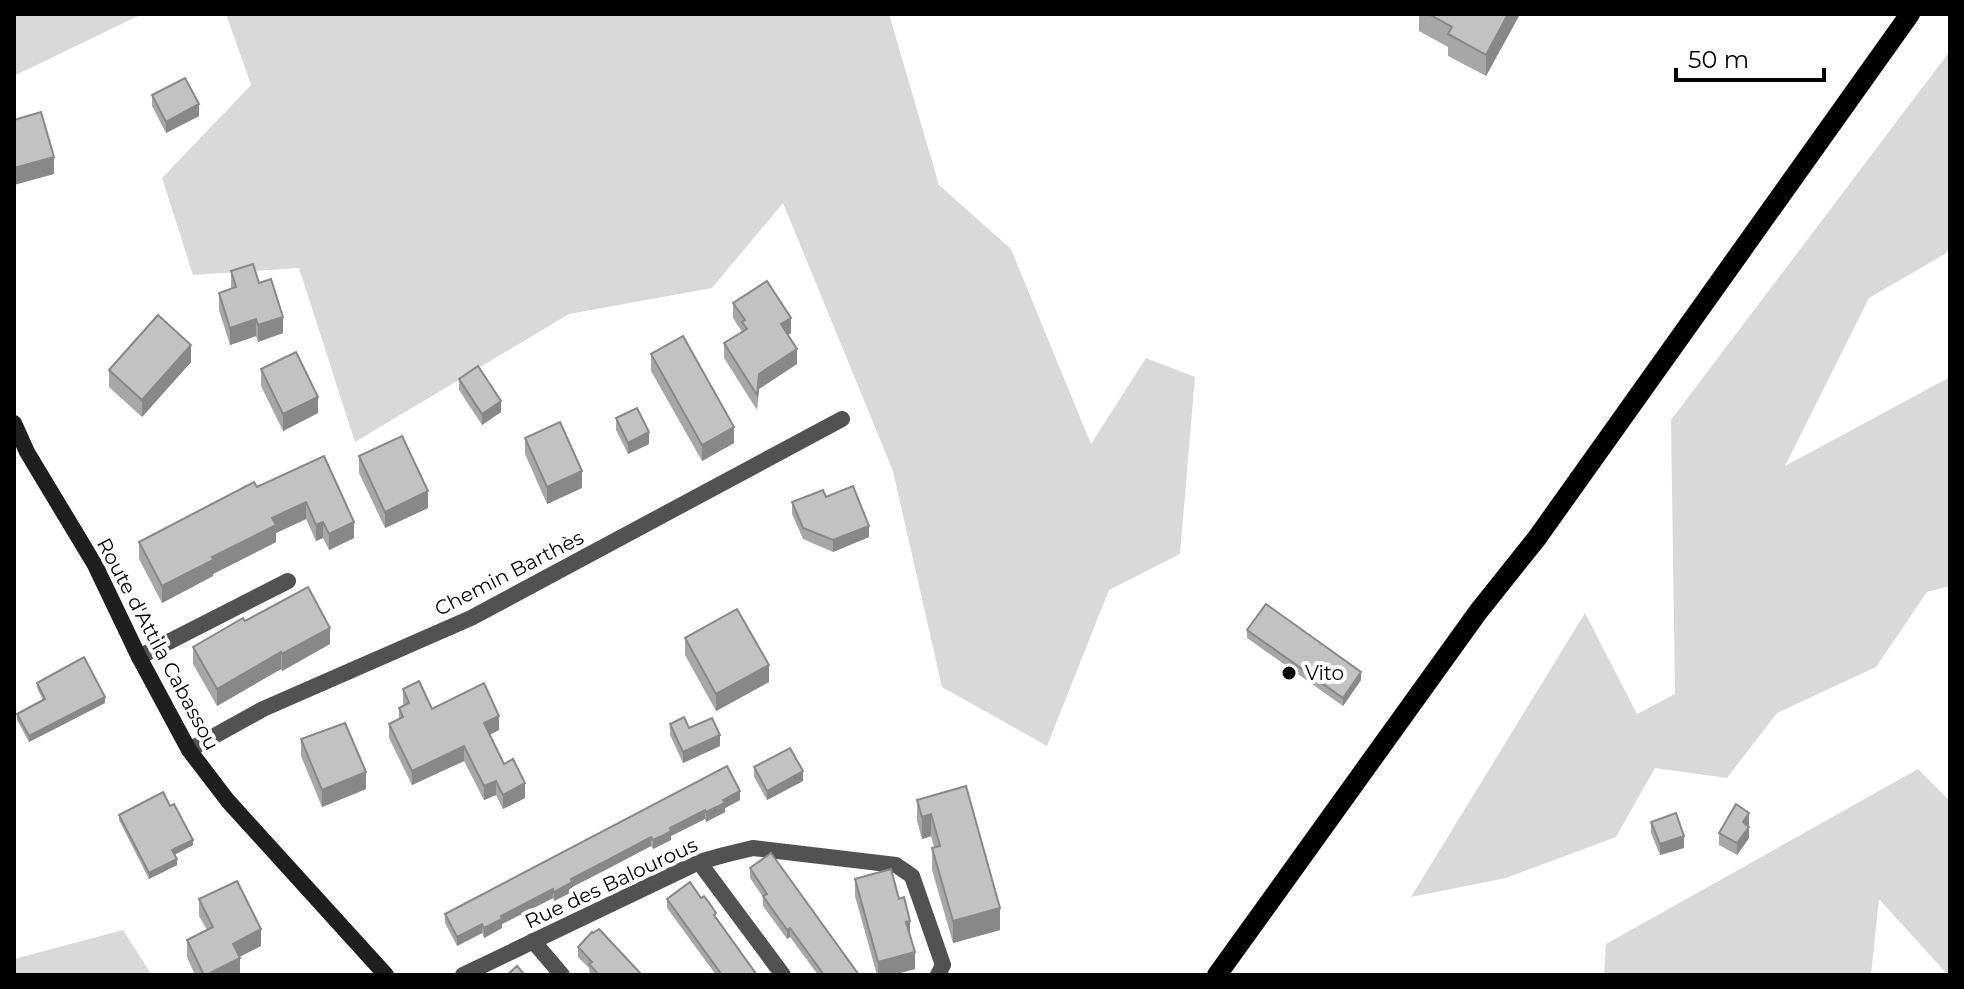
<svg xmlns="http://www.w3.org/2000/svg" width="1964" height="989" font-family="Montserrat,sans-serif">
<rect width="100%" height="100%" fill="#fff"/>
<g fill="#d9d9d9">
<polygon points="14,14 142,14 14,76"/>
<polygon points="226,14 889,14 939,185 1011,249 1091,444 1146,358 1195,377 1180,554 1109,590 1047,746 942,687 893,471 783,203 712,288 569,314 355,442 299,268 193,275 162,178 251,85"/>
<polygon points="1950,51 1950,248 1945,254 1869,298 1785,466 1950,377 1950,586 1927,592 1876,667 1777,713 1727,778 1655,768 1616,837 1506,878 1411,897 1585,613 1637,714 1675,694 1671,420"/>
<polygon points="1918,769 1950,801 1950,975 1948,975 1879,899 1871,975 1604,975 1606,944"/>
<polygon points="123,930 152,975 14,975 14,959"/>
</g>
<g fill="none" stroke-linecap="round" stroke-linejoin="round">
<g stroke="#525252" stroke-width="16">
<polyline points="139,657 288,581"/>
<polyline points="189,750 263,709 471,618 842,419"/>
<polyline points="699,862 783,975"/>
<polyline points="533,941 562,975"/>
<polyline points="463,975 699,862 724,855 753,848 896,865 912,876 943,965 938,975"/>
</g>
<polyline stroke="#1f1f1f" stroke-width="16" points="14,423 27,452 95,565 139,657 189,750 228,801 386,975"/>
<polyline stroke="#000" stroke-width="20" points="1217,975 1478,612 1537,538 1910,14"/>
</g>
<g fill="#a7a7a7">
<polygon points="1419,14 1520,14 1486,76 1448,56 1448,47 1419,31"/>
<polygon points="152,95 199,116 166,133 152,106"/>
<polygon points="231,271 259,283 283,333 258,342 256,336 230,345 219,310 219,293 231,289"/>
<polygon points="733,303 791,333 788,335 797,364 759,389 757,410 724,358 724,343 742,332 733,318"/>
<polygon points="651,354 734,443 702,461 651,371"/>
<polygon points="191,362 142,417 109,387 109,370"/>
<polygon points="261,369 318,413 283,431 261,386"/>
<polygon points="459,379 501,412 482,425 459,390"/>
<polygon points="616,418 649,444 628,454 616,430"/>
<polygon points="525,438 582,488 547,504 525,454"/>
<polygon points="324,456 354,538 329,550 323,538 316,541 306,519 276,533 276,542 213,574 213,576 162,603 139,559 139,542"/>
<polygon points="359,456 428,508 385,528 359,473"/>
<polygon points="826,497 869,537 833,552 803,539 792,514 792,502"/>
<polygon points="245,621 330,644 282,671 281,669 217,706 193,664 193,647"/>
<polygon points="1247,630 1361,680 1343,706 1247,638"/>
<polygon points="685,638 769,682 716,711 685,655"/>
<polygon points="37,683 105,703 29,742 17,720 17,714 43,700 37,688"/>
<polygon points="403,689 432,709 499,730 490,735 504,764 525,798 503,809 496,795 484,800 464,761 412,785 389,738 389,724 399,719 399,708 404,706 403,703"/>
<polygon points="670,724 689,728 720,746 683,763 670,735"/>
<polygon points="301,739 366,789 322,807 301,756"/>
<polygon points="727,766 740,800 725,808 725,812 706,822 705,819 671,836 671,840 653,849 651,846 606,870 572,887 572,892 554,901 553,898 502,924 502,928 484,938 482,933 457,946 445,923 445,914"/>
<polygon points="754,767 803,781 767,800 754,777"/>
<polygon points="966,786 1000,930 953,943 932,870 932,848 934,847 931,836 922,839 917,821 917,800"/>
<polygon points="170,806 193,845 174,855 177,865 149,879 119,820 119,815"/>
<polygon points="1651,822 1684,848 1660,855 1651,833"/>
<polygon points="1749,824 1748,826 1749,838 1737,855 1719,845 1719,833"/>
<polygon points="750,868 859,975 818,975 790,937 787,939 763,906 763,897 750,878"/>
<polygon points="855,879 910,937 915,969 893,975 877,975 855,896"/>
<polygon points="701,898 716,919 757,975 716,975 667,908 667,899"/>
<polygon points="199,899 261,946 239,957 240,975 195,975 187,957 187,940 207,930 199,916"/>
<polygon points="578,947 642,975 590,975 589,968 578,957"/>
</g>
<g fill="#888">
<polygon points="1508,14 1520,14 1486,76 1486,55"/>
<polygon points="199,104 199,116 166,133 166,122"/>
<polygon points="54,157 54,174 14,185 14,168"/>
<polygon points="283,317 283,333 258,342 258,325"/>
<polygon points="791,318 791,333 781,339 781,324"/>
<polygon points="256,319 256,336 230,345 230,328"/>
<polygon points="191,345 191,362 142,417 142,400"/>
<polygon points="797,349 797,364 759,389 757,410 759,374"/>
<polygon points="318,397 318,413 283,431 283,414"/>
<polygon points="501,401 501,412 482,425 482,414"/>
<polygon points="734,427 734,443 702,461 702,445"/>
<polygon points="649,432 649,444 628,454 628,443"/>
<polygon points="582,471 582,488 547,504 547,487"/>
<polygon points="428,491 428,508 385,528 385,512"/>
<polygon points="306,502 306,519 276,533 276,542 213,574 213,576 162,603 162,586 272,518"/>
<polygon points="323,522 323,538 316,541 316,525"/>
<polygon points="354,522 354,538 329,550 329,534"/>
<polygon points="869,526 869,537 833,552 833,540"/>
<polygon points="330,628 330,644 282,671 282,654"/>
<polygon points="281,652 281,669 217,706 217,689"/>
<polygon points="769,665 769,682 716,711 716,694"/>
<polygon points="1361,672 1361,680 1343,706 1343,698"/>
<polygon points="105,697 105,703 29,742 29,736"/>
<polygon points="499,716 499,730 484,737 484,723"/>
<polygon points="720,735 720,746 683,763 683,752"/>
<polygon points="464,746 464,761 412,785 412,771"/>
<polygon points="803,771 803,781 767,800 767,791"/>
<polygon points="366,772 366,789 322,807 322,790"/>
<polygon points="496,781 496,795 484,800 484,786"/>
<polygon points="525,783 525,798 503,809 503,795"/>
<polygon points="740,791 740,800 725,808 725,812 706,822 706,812 723,800"/>
<polygon points="705,810 705,819 671,836 671,840 653,849 653,840 670,828"/>
<polygon points="1749,813 1749,824 1743,834 1743,822"/>
<polygon points="931,814 931,836 922,839 922,817"/>
<polygon points="1749,827 1749,838 1737,855 1737,843"/>
<polygon points="1684,836 1684,848 1660,855 1660,844"/>
<polygon points="651,837 651,846 572,887 572,892 554,901 554,892 571,879"/>
<polygon points="193,840 193,845 172,856 172,850"/>
<polygon points="177,859 177,865 149,879 149,873"/>
<polygon points="553,889 553,898 502,924 502,928 484,938 484,928 501,916"/>
<polygon points="1000,908 1000,930 953,943 953,921"/>
<polygon points="910,921 910,938 906,922"/>
<polygon points="482,924 482,933 457,946 457,937"/>
<polygon points="790,928 790,937 787,939 787,930"/>
<polygon points="261,929 261,946 233,960 233,944"/>
<polygon points="915,952 915,969 893,975 878,975 878,962"/>
<polygon points="240,958 240,975 206,975"/>
</g>
<g fill="#c2c2c2" stroke="#888" stroke-width="2">
<polygon points="1429,14 1508,14 1486,55 1448,34 1452,27"/>
<polygon points="185,78 199,104 166,122 152,95"/>
<polygon points="41,112 54,157 14,168 14,120"/>
<polygon points="253,264 259,283 271,279 283,317 258,325 256,319 230,328 219,293 236,287 231,271"/>
<polygon points="767,281 791,318 781,324 797,349 759,374 757,395 724,343 747,329 742,322 745,320 733,303"/>
<polygon points="158,315 191,345 142,400 109,370"/>
<polygon points="683,336 734,427 702,445 651,354"/>
<polygon points="296,352 318,397 283,414 261,369"/>
<polygon points="478,366 501,401 482,414 459,379"/>
<polygon points="637,408 649,432 628,443 616,418"/>
<polygon points="560,422 582,471 547,487 525,438"/>
<polygon points="402,436 428,491 385,512 359,456"/>
<polygon points="324,456 354,522 329,534 323,522 316,525 306,502 272,518 276,525 212,557 213,560 162,586 139,542 254,482 257,487"/>
<polygon points="853,486 869,526 833,540 803,528 792,502 823,490 826,497"/>
<polygon points="308,587 330,628 282,654 281,652 217,689 193,647 243,618 245,621"/>
<polygon points="1266,604 1361,672 1343,698 1247,630"/>
<polygon points="737,609 769,665 716,694 685,638"/>
<polygon points="84,657 105,697 29,736 17,714 45,699 37,683"/>
<polygon points="419,681 432,709 484,683 499,716 484,723 504,764 513,759 525,783 503,795 496,781 484,786 464,746 412,771 389,724 403,717 399,708 409,703 403,689"/>
<polygon points="684,717 689,728 712,718 720,735 683,752 670,724"/>
<polygon points="345,723 366,772 322,790 301,739"/>
<polygon points="790,748 803,771 767,791 754,767"/>
<polygon points="727,766 740,791 723,800 725,803 706,812 705,810 670,828 671,831 662,836 653,840 651,837 606,861 571,879 572,882 554,892 553,889 501,916 502,919 484,928 482,924 457,937 445,914"/>
<polygon points="966,786 1000,908 953,921 932,848 940,846 931,814 922,817 917,800"/>
<polygon points="163,792 170,806 174,804 193,840 172,850 177,859 149,873 119,815"/>
<polygon points="1736,804 1749,813 1743,822 1749,827 1737,843 1719,833"/>
<polygon points="1676,813 1684,836 1660,844 1651,822"/>
<polygon points="771,853 859,975 824,975 790,928 787,930 763,896 767,894 750,868"/>
<polygon points="891,869 899,899 904,897 910,921 906,922 915,952 878,962 855,879"/>
<polygon points="237,881 261,929 233,944 240,958 206,975 204,975 187,940 213,927 199,899"/>
<polygon points="690,882 701,898 704,896 710,904 716,913 714,915 757,975 722,975 667,899"/>
<polygon points="599,929 642,975 599,975 589,964 592,962 578,947 592,932 593,933"/>
<polygon points="517,966 525,975 507,975"/>
</g>
<circle fill="#000" stroke="#fff" stroke-width="3" cx="1289" cy="673" r="8"/>
<g text-anchor="middle" stroke-width="8" stroke-linejoin="round" paint-order="stroke">
<g font-size="20" fill="#000" stroke="#fff">
<text transform="translate(509 573) rotate(-27)" y="7">Chemin Barthès</text>
<text transform="translate(158 644) rotate(62)" y="7">Route d'Attila Cabassou</text>
<text transform="translate(611 883) rotate(-25)" y="7">Rue des Balourous</text>
</g>
<g font-size="20" fill="#000" stroke="#fff" text-anchor="start">
<text x="1305" y="680">Vito</text>
</g>
</g>
<rect width="1964" height="989" fill="none" stroke="#000000" stroke-width="32"/>
<path d="M1676 68v12h148v-12" fill="none" stroke="#000000" stroke-width="4"/>
<text x="1688" y="68" font-size="24" fill="#000000" stroke="#ffffff" stroke-width="6" paint-order="stroke">50 m</text>
</svg>
